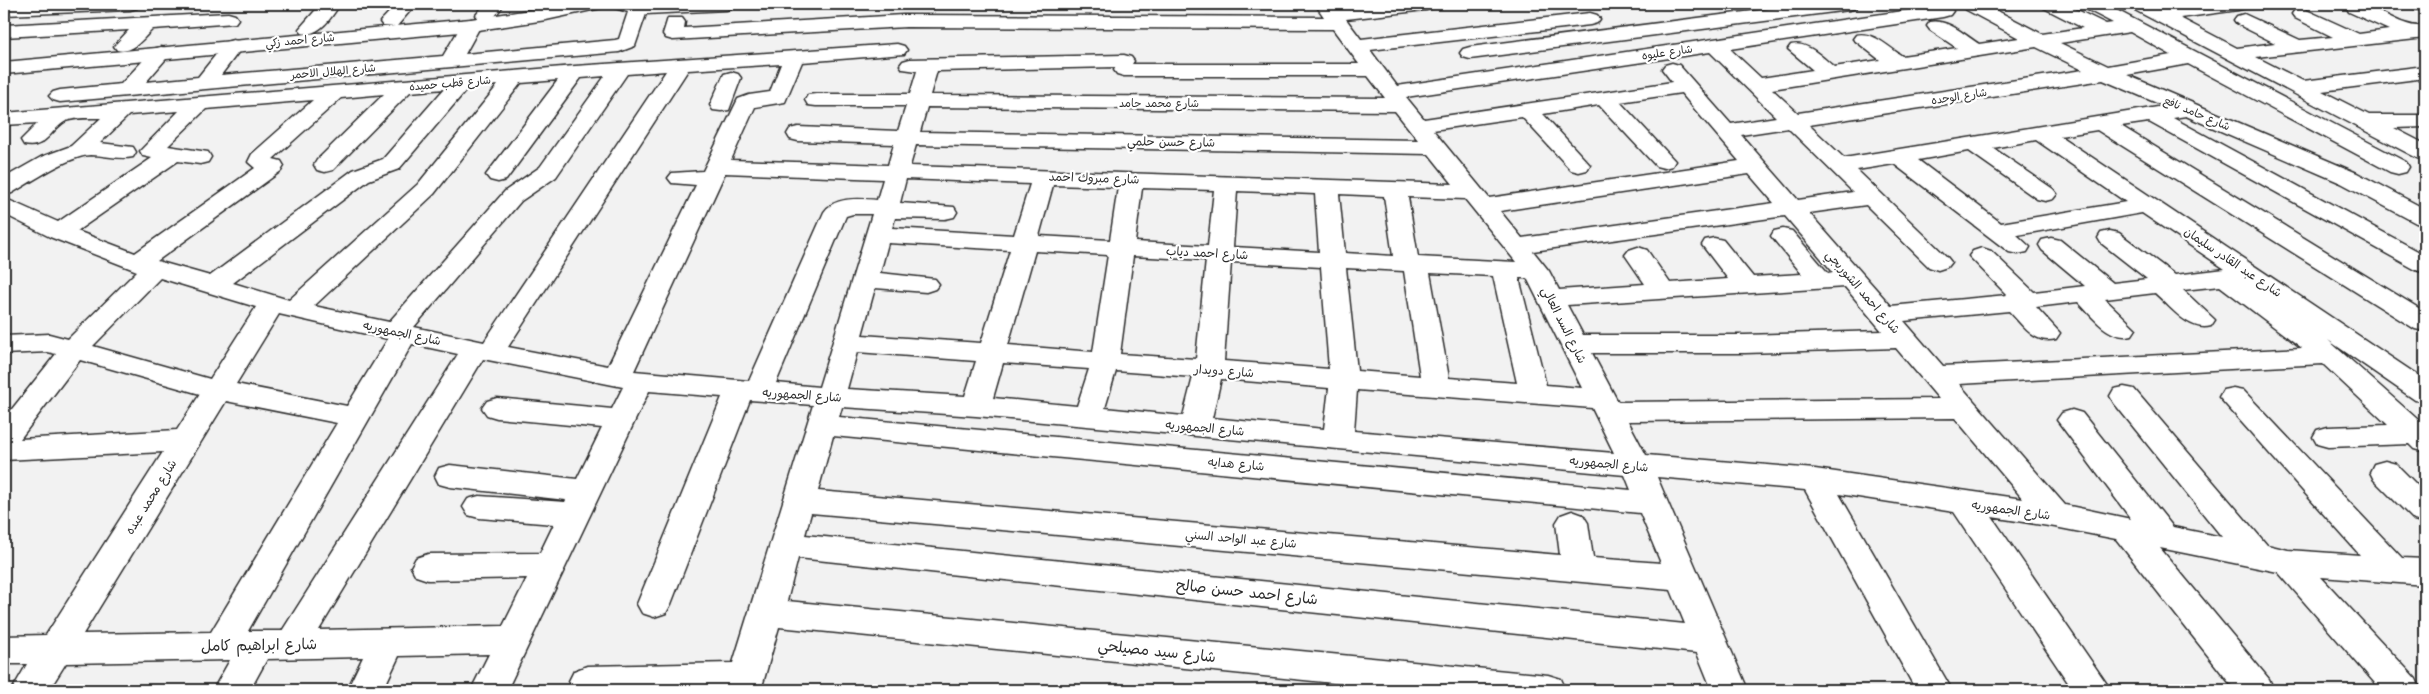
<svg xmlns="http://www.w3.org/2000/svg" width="2429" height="694" font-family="'Shantell Sans','Playpen Sans Arabic',sans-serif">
<rect width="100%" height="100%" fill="#f2f2f2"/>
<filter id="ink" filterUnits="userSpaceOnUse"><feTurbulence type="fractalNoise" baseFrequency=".02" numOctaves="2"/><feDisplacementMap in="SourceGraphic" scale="10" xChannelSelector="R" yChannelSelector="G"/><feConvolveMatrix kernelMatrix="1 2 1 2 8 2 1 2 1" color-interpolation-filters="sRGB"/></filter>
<g filter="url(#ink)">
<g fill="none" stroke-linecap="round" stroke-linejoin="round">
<g stroke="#2b2b2b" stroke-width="3">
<g id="street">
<polygon points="4,4 139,4 137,8 130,10 4,15"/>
<path d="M 321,4 L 340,4 C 332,17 319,37 302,33 L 299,29 Z"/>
<polygon points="397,4 416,4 397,26 383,26 380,22"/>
<path d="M 485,4 L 504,4 C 497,14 493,22 479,19 L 476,15 Z"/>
<polygon points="613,4 735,4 733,8 726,10 646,14 635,46 619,52 60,102 53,100 49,96 53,92 60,90 121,84 154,49 161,47 168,49 171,53 146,82 198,77 226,42 233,40 240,42 243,46 221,75 443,56 464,21 471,19 478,21 481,25 465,54 615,40 619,39 628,12 615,8"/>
<path d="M 1315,4 L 1334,4 L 1337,9 L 1380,4 L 1435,4 L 1433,8 L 1426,10 L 1346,19 L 1361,39 L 1590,13 L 1597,15 L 1600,19 L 1597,23 L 1590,25 L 1370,50 L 1397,86 L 1943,5 L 1950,7 L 1953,11 L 1950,15 L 1943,17 L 1730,49 L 1761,78 L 1813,70 L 1788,49 L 1791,45 C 1807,41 1822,57 1834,67 L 1880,60 L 1853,39 L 1856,35 C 1873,31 1888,47 1902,56 L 1957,48 L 1930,30 L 1927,26 L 1930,22 C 1947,18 1965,35 1979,44 L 2019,38 L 1963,8 L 1961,4 L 1984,4 L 2042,34 L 2083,28 L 2044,8 L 2042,4 L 2065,4 L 2106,24 L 2113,23 L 2084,8 L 2082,4 L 2105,4 L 2406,162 L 2409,167 L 2406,172 L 2398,174 L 2390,172 L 2188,64 L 2127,75 L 2357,173 L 2425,209 L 2425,225 L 2416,223 L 2341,183 L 2186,116 L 2173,118 L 2425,255 L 2425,273 L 2416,270 L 2149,122 L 2121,126 L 2425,312 L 2425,331 L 2415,329 L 2097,130 L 2060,136 L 2425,380 L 2425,402 L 2415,400 L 2328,340 L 2425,426 L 2425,452 L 2414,449 L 2409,444 L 2328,447 L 2317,444 L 2313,437 L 2317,430 L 2328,427 L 2388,425 L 2323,364 L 1959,384 L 2065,505 L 2131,519 L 2057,420 L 2062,413 L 2072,410 L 2082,413 L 2173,527 L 2222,537 L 2114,403 L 2110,396 L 2114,389 L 2124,387 L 2134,389 L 2267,545 L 2288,550 L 2360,555 L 2219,397 L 2223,390 L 2233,388 L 2243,390 L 2402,558 L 2425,559 L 2425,585 L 2321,577 L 2416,679 L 2421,690 L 2381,690 L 2278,572 L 2160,548 L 2269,679 L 2274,690 L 2235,690 L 2116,539 L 2055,527 L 1992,517 L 2111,690 L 2073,690 L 1954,512 L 1839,494 L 1952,690 L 1916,690 L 1805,490 L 1657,477 L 1748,690 L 1712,690 L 1697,653 L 798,558 L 787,601 L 1548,675 L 1561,679 L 1566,690 L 1403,690 L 779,627 L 761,690 L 574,690 L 569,681 L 574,671 L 587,666 L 733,663 L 813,405 L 750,400 L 671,604 L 666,613 L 654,617 L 642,613 L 637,604 L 722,397 L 649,391 L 507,690 L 471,690 L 489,654 L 399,656 L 383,690 L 347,690 L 363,657 L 267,659 L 250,690 L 213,690 L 230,660 L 66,663 L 49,690 L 12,690 L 27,664 L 4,664 L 4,636 L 46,635 L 163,452 L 4,460 L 4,419 L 56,354 L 48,352 L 4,354 L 4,336 L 49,334 L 68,339 L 137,271 L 50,237 L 4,214 L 4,198 L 58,222 L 152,158 L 143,156 L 140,151 L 179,111 L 129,115 L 100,143 L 133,147 L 136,152 L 133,157 C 118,160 105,155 90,155 C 69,156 31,182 12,193 L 4,195 L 4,178 L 41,157 L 71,146 L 101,118 C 92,118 75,117 66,121 C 50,130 45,150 24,145 L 21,140 L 38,123 L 4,125 L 4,113 L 575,66 L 897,44 L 904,46 L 907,50 L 904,54 L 802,62 L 785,102 L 755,107 L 731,160 L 888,165 L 894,144 L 798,141 L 790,139 L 787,134 L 790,129 L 798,127 L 898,131 L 906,106 L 816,106 L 808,105 L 805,100 L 808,95 L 816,94 L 910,94 L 917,71 L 903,69 L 900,65 L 903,61 L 910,59 L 1124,55 L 1131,57 L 1134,61 L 1132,64 L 1359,64 L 1333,29 L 906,27 L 673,40 L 666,38 L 663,34 L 668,18 L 682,18 L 685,22 L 684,28 L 903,15 L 1324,17 ZM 2130,32 L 2171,55 L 2108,66 L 2060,43 ZM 2036,47 L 2083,70 L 1798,113 L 1772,89 ZM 1710,52 L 1776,117 L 1731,124 L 1679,65 L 1672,63 L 1665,65 L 1662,69 L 1672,82 L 1424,119 L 1406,97 ZM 781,64 L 770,92 L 749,95 L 738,99 L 703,171 L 672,173 L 668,178 L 672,183 L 696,185 L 608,366 L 508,347 L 688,70 ZM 1116,67 L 1114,70 L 1117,74 L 1124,76 L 1368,76 L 1385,98 L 930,95 L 937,71 ZM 666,71 L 484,342 L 414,327 L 521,201 L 556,177 L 627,74 ZM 605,76 L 540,167 L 505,191 L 389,322 L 314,306 L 434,194 L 521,83 L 558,80 L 486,175 L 490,180 L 498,182 L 506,180 L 581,78 ZM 2103,80 L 2164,106 L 1844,158 L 1809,125 ZM 498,85 L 418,184 L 289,300 L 233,283 L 369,180 L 399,169 L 468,88 ZM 444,89 L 383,159 L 353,170 L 210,276 L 157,261 L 281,171 L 284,166 L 281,161 L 273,159 L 341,98 L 384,94 L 317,160 L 314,165 L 317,170 L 325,172 L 333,170 L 410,92 ZM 1681,93 L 1739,161 L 1489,198 L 1433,130 L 1522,117 L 1571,170 L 1579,172 L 1587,170 L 1590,165 L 1543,114 L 1599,105 L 1656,166 L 1664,168 L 1672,166 L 1675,161 L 1620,102 ZM 313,100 L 252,154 L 248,162 L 255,168 L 135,253 L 77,231 L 178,161 L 200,164 L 208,162 L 211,157 L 208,152 L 168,146 L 206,109 ZM 927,107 L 1395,111 L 1418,140 L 920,132 ZM 1788,128 L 1853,192 L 1798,200 L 1741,135 ZM 2036,140 L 2126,202 L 2001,223 L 1918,160 L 1969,151 L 2037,199 L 2045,201 L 2053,199 L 2057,194 L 2053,189 L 1993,148 ZM 916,145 L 1429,154 L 1453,184 L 910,166 ZM 1894,164 L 2009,252 L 2018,254 L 2027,252 L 2030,247 L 2017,235 L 2142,213 L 2225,269 L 2175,275 L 2119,233 L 2110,231 L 2101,233 L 2098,238 L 2101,243 L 2147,279 L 2113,283 L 2060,240 L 2051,238 L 2042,240 L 2039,245 L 2042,250 L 2085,286 L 2034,292 L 1991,251 L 1982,248 L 1973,251 L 1969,256 L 2007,295 L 1891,306 L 1809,213 L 1866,205 L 1929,267 L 1938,270 L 1947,267 L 1951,262 L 1947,257 L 1857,170 ZM 725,173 L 883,179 L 877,200 C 860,199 835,196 824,212 L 749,381 L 634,371 ZM 1749,174 L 1774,203 L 1522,238 L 1500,211 ZM 906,179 L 1030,184 L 1014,235 L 892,228 L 895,218 L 945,219 L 954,217 L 957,212 L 954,207 L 900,203 ZM 1053,185 L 1118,187 L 1110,240 L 1039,236 ZM 1142,188 L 1214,190 L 1208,246 L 1135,242 ZM 1237,191 L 1315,194 L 1319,252 L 1233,247 ZM 1339,194 L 1384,196 L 1393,256 L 1345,253 ZM 1408,197 L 1465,199 L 1516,262 L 1418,257 ZM 853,214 L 872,214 L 819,387 L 776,383 L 846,216 ZM 1785,216 L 1833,272 L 1828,273 L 1792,231 L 1783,229 L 1774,231 L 1771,236 L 1802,274 L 1753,277 L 1723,240 L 1714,238 L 1705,240 L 1702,245 L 1728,279 L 1670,283 L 1647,250 L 1638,247 L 1629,250 L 1625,255 L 1645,284 L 1559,290 L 1549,271 L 1533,251 ZM 888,243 L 1010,250 L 981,343 L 862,335 L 875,288 L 926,292 L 935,289 L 939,284 L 935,279 L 880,273 ZM 1035,251 L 1108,255 L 1093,352 L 1008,345 ZM 1133,256 L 1206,260 L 1196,359 L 1120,354 ZM 1231,262 L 1321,267 L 1329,369 L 1224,361 ZM 1346,268 L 1404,271 L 1420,376 L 1357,371 ZM 1430,273 L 1493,276 L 1517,383 L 1449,378 ZM 160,278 L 256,307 L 210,379 L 93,346 ZM 1519,278 L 1527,278 L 1582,388 L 1546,385 ZM 2220,286 L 2302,348 L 1943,366 L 1904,321 L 2009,311 C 2023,325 2034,345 2056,339 L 2060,333 L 2036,307 L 2078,302 C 2093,317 2109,341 2132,335 L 2136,329 L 2105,299 L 2155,293 C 2171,307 2189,332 2211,326 L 2215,320 L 2183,290 ZM 1845,287 L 1882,331 L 1745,335 L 1583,335 L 1567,305 ZM 279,314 L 388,339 L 347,406 L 236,384 ZM 412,344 L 458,354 L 282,631 L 248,631 ZM 1896,348 L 1939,399 L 1618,402 L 1592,353 L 1745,353 ZM 857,352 L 976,361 L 965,396 L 847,389 ZM 483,359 L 623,387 L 612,409 L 497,398 L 487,401 L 482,408 L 487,415 L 497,418 L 602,428 L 577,479 L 450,465 L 439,468 L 435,476 L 439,484 L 450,487 L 566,500 L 565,502 L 479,496 L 468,499 L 463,507 L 468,515 L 479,518 L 554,524 L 540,553 L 428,554 L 416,558 L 411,567 L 416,576 L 428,580 L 527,578 L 503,626 L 319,630 ZM 80,360 L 200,394 L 177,430 L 20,439 ZM 1003,363 L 1089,369 L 1077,406 L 993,398 ZM 1116,371 L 1193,377 L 1183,416 L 1105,408 ZM 1221,379 L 1329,388 L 1324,429 L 1212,418 ZM 1357,390 L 1592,408 L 1614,453 L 1354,431 ZM 226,401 L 337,423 L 211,632 L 83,634 ZM 842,407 L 976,416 L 1625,475 L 1631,490 L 839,417 ZM 1955,418 L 2023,499 L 1815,469 L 1646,455 L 1628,421 ZM 833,436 L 1640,513 L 1661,563 L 1593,558 L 1588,523 L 1583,515 L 1572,511 L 1561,515 L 1556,523 L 1560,555 L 818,491 ZM 811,513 L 1671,590 L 1685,624 L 805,535 Z"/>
<polygon points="1807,4 1858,4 1856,8 1849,10 1470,59 1463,57 1460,53 1463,49 1470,47"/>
<path d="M 2129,4 L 2152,4 L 2162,9 L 2199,4 L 2247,4 L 2245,8 L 2238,10 L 2180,18 L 2237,48 L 2275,43 L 2237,24 L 2234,20 L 2237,16 L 2244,14 L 2300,40 L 2333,37 L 2295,18 L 2292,14 L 2295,10 L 2302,8 L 2359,34 L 2389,30 L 2349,12 L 2347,8 L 2349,4 C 2377,2 2398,29 2425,26 L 2425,38 L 2256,57 L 2303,81 L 2425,66 L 2425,78 L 2322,91 L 2369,115 L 2425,115 L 2425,127 L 2394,128 L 2425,144 L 2425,160 L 2417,158 L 2131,8 Z"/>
<polygon points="2411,4 2425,4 2425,12 2413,8"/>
<path d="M 228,13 L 235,15 L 238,19 L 235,23 L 153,29 C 142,39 133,54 117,50 L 114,46 L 129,30 L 4,37 L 4,25 Z"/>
<polygon points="731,72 738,74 741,78 729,110 721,111 713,110 710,105 724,74"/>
<polygon points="2385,461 2396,464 2425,493 2425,523 2414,520 2374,480 2370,472 2374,464"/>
</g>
</g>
<g stroke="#2b2b2b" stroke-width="3">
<polygon id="secondary" points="568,4 603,4 601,8 546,20 471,31 4,74 4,62 471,19"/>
</g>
<use href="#street" fill="#fff" fill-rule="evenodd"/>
<use href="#secondary" fill="#fff" fill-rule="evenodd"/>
</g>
</g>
<g text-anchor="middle" stroke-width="4.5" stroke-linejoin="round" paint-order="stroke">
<g font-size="11" fill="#2b2b2b" stroke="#fff">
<text transform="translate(300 40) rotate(-5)" y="4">شارع احمد زكي</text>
<text transform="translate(1667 52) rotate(-8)" y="4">شارع عليوه</text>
<text transform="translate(333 71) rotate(-5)" y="4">شارع الهلال الاحمر</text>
<text transform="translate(450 83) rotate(-5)" y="4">شارع قطب حميده</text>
<text transform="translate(1959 96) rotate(-9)" y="4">شارع الوحده</text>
<text x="1159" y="107">شارع محمد حامد</text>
<text transform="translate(2197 113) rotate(23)" y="4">شارع حامد نافع</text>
</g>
<g font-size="12" fill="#2b2b2b" stroke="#fff">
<text transform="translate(1171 142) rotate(1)" y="4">شارع حسن حلمي</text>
<text transform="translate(1094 178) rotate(2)" y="4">شارع مبروك احمد</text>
<text transform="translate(1207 253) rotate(3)" y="4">شارع احمد دياب</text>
<text transform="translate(2233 262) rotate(34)" y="4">شارع عبد القادر سليمان</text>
<text transform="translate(1863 292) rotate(49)" y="4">شارع احمد الشوربجي</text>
<text transform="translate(1564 325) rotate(63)" y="4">شارع السد العالي</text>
<text transform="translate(402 333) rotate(12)" y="4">شارع الجمهوريه</text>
<text transform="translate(1224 371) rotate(4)" y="4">شارع دويدار</text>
<text transform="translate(802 395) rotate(4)" y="4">شارع الجمهوريه</text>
<text transform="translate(1205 428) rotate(5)" y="4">شارع الجمهوريه</text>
<text transform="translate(1236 464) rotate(5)" y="4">شارع هدايه</text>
<text transform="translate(1609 464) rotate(5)" y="4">شارع الجمهوريه</text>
<text transform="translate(151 497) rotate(-58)" y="4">شارع محمد عبده</text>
<text transform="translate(2011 510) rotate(8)" y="4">شارع الجمهوريه</text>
<text transform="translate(1241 539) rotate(5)" y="4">شارع عبد الواحد السني</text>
</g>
<g font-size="15" fill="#2b2b2b" stroke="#fff">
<text transform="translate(1247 592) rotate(6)" y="5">شارع احمد حسن صالح</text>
<text transform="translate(259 645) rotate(-1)" y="5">شارع ابراهيم كامل</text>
<text transform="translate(1157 651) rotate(6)" y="5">شارع سيد مصيلحي</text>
</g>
</g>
<rect width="2429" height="694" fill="none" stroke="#fff" stroke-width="20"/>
<rect x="10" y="10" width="2409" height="674" fill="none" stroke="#2b2b2b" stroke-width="2" filter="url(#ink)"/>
</svg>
